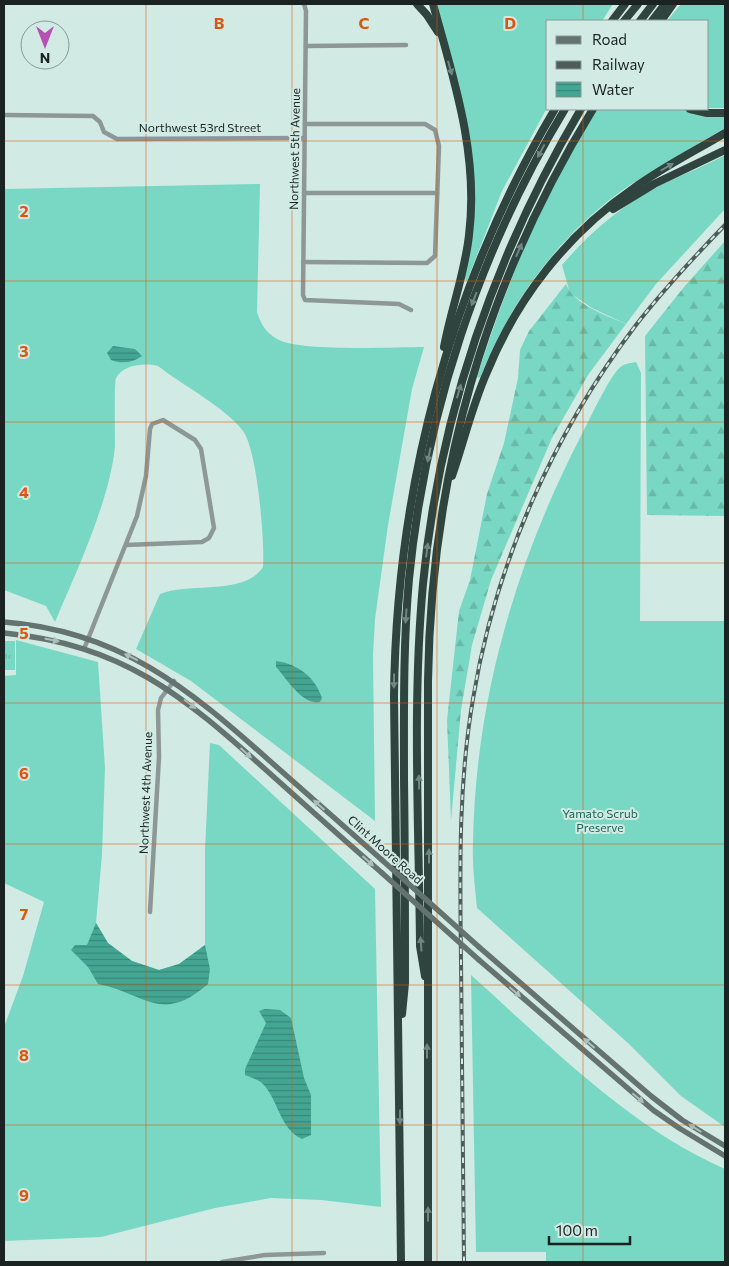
<svg xmlns="http://www.w3.org/2000/svg" width="729" height="1266" font-family="Commissioner,sans-serif">
<defs>
<pattern id="forest-firs" width="22" height="20" patternUnits="userSpaceOnUse" patternTransform="scale(1.25)"><rect width="22" height="20" fill="#79d8c3"/><path d="M5 1l3.5 6h-7zM16 11l3.5 6h-7z" fill="#68b9a7"/></pattern>
<pattern id="park-tufts" width="24" height="20" patternUnits="userSpaceOnUse" patternTransform="scale(1.25)"><rect width="24" height="20" fill="#79d8c3"/><path d="M3 7l-1-3M5 7V3M7 7l1-3M15 17l-1-3M17 17v-4M19 17l1-3" fill="none" stroke="#68b9a7"/></pattern>
<pattern id="water-rules" width="6" height="5" patternUnits="userSpaceOnUse" patternTransform="scale(1.25)"><rect width="6" height="5" fill="#43a693"/><path d="M0 2.5h6" fill="none" stroke="#378778"/></pattern>
</defs>
<rect width="100%" height="100%" fill="#d2eae4"/>
<g fill="#79d8c3">
<polygon points="435,4 613,4 602,21 548,21 548,106 502,191 467,281 464,279 474,178"/>
<polygon points="681,4 725,4 725,108 708,108 708,21 667,21"/>
<path d="M 596,109 L 683,109 L 706,117 L 725,116 L 725,128 C 693,147 661,165 630,185 C 562,231 510,301 480,378 L 477,377 C 507,283 543,192 596,109 Z"/>
<path d="M 725,155 L 725,209 L 656,284 L 626,324 L 592,308 L 570,293 L 562,265 C 591,231 623,204 663,184 C 684,174 705,166 725,155 Z"/>
<path d="M 260,184 L 257,312 C 261,324 265,332 277,339 C 298,352 394,347 424,347 L 412,389 L 388,525 L 375,619 L 373,655 L 375,821 L 191,681 L 136,649 L 160,594 C 190,582 244,596 263,567 C 265,541 257,449 243,431 C 225,407 182,385 158,366 C 145,363 124,364 116,378 C 114,382 115,435 115,446 C 110,500 77,570 55,622 L 46,606 L 4,590 L 4,189 Z"/>
<path d="M 636,362 L 641,373 L 640,621 L 725,621 L 725,1127 L 681,1096 L 629,1044 L 477,908 C 475,887 472,865 473,844 C 475,700 516,561 582,434 C 589,421 611,372 622,366 C 626,363 632,363 636,362 Z"/>
<polygon points="16,640 98,662 105,768 102,854 96,923 108,943 132,961 159,970 179,964 205,945 205,850 210,743 219,745 375,889 381,1207 321,1200 271,1198 215,1208 101,1237 4,1241 4,1027 23,976 44,902 4,883 4,676 16,675"/>
<path d="M 471,975 C 549,1045 629,1127 725,1169 L 725,1262 L 546,1262 L 546,1252 L 476,1252 Z"/>
</g>
<g fill="url(#forest-firs)">
<polygon points="725,241 725,516 647,515 645,336 684,287"/>
<path d="M 566,284 C 574,305 606,315 626,324 L 588,375 L 552,438 L 491,580 L 472,645 L 461,710 L 451,821 L 447,720 L 459,611 L 470,580 L 487,494 L 504,443 L 518,378 L 520,350 L 529,331 Z"/>
</g>
<rect fill="url(#park-tufts)" x="4" y="641" width="11" height="29"/>
<g fill="url(#water-rules)">
<path d="M 113,346 L 135,349 L 142,356 C 133,363 121,364 111,360 L 107,353 Z"/>
<path d="M 276,661 C 298,664 315,677 322,698 L 320,702 C 303,706 286,678 276,667 Z"/>
<path d="M 96,923 L 108,943 L 132,961 L 159,970 L 179,964 L 205,945 L 210,969 L 208,984 C 161,1025 145,993 98,984 L 88,967 L 71,950 L 75,945 L 87,945 Z"/>
<path d="M 265,1009 L 280,1010 L 291,1018 L 304,1078 L 311,1095 L 311,1135 L 302,1139 C 279,1128 279,1101 263,1084 C 259,1080 250,1077 245,1075 L 245,1069 L 266,1023 L 259,1011 Z"/>
</g>
<g fill="none" stroke-linecap="round" stroke-linejoin="round">
<g stroke="#8d9795" stroke-width="4.5">
<polyline points="304,4 306,11 303,295 305,300 399,304 411,310"/>
<polyline points="306,46 406,45"/>
<polyline points="4,115 93,116 100,122 104,132 117,139 305,138"/>
<polyline points="304,193 437,193"/>
<polyline points="303,262 427,263 435,256 439,146 435,130 425,124 305,124"/>
<polyline points="84,649 137,516 146,476 150,429 152,424 163,420 195,440 201,449 214,528 209,538 202,542 126,545"/>
<polyline points="150,912 159,757 158,710 161,698 174,681"/>
<polyline points="222,1262 265,1255 324,1253"/>
</g>
<g stroke="#64736f" stroke-width="5.5">
<path d="M 4,622 C 120,631 188,688 271,762 C 308,795 345,827 382,860"/>
<path d="M 4,633 C 123,645 181,694 266,770 C 305,805 343,839 382,873"/>
<polyline points="479,947 651,1096 682,1120 725,1146"/>
<polyline points="479,960 653,1110 679,1128 725,1156"/>
</g>
<g stroke="#2f433f" stroke-width="8">
<polyline points="417,4 427,15 438,32"/>
<path d="M 433,4 C 454,80 479,155 469,235 C 465,273 451,309 444,347"/>
<polyline points="612,21 625,4"/>
<polyline points="624,21 638,4"/>
<polyline points="640,21 653,4"/>
<polyline points="652,21 665,4"/>
<polyline points="661,21 673,4"/>
<polyline points="690,109 707,113 725,113"/>
<polyline points="613,209 654,184 725,150"/>
<path d="M 452,476 C 464,441 472,406 487,372 C 517,298 568,233 634,188 C 663,167 695,151 725,133"/>
<path d="M 425,976 L 420,946 C 419,826 412,704 423,584 C 439,416 495,254 581,109"/>
<path d="M 402,1014 L 405,983 C 405,915 405,847 404,779 C 404,712 403,646 409,579 C 425,414 479,251 565,109"/>
<path d="M 401,1262 L 394,697 C 396,490 449,287 555,109"/>
<path d="M 428,1262 L 428,681 C 431,473 484,287 593,109"/>
</g>
<g stroke="#4f5d59" stroke-width="4">
<path id="rail" d="M 464,1262 C 463,1162 462,1061 461,961 C 460,873 458,786 473,699 C 495,564 553,434 636,325 C 664,289 694,257 725,225"/>
</g>
<use href="#rail" stroke="#d2eae4" stroke-width="2" stroke-dasharray="5.5" stroke-linecap="butt"/>
<g stroke="#64736f" stroke-width="5.5">
<polyline points="382,860 479,947"/>
<polyline points="382,873 479,960"/>
</g>
</g>
<defs><path id="oneway-solid" d="M-6-.8H1V-3.2L6.5 0L1 3.2V.8H-6Z" transform="scale(1.25)"/></defs>
<g fill="#708681">
<use href="#oneway-solid" transform="translate(450 68) rotate(74)"/>
<use href="#oneway-solid" transform="translate(541 151) rotate(118)"/>
<use href="#oneway-solid" transform="translate(667 167) rotate(-30)"/>
<use href="#oneway-solid" transform="translate(519 250) rotate(-66)"/>
<use href="#oneway-solid" transform="translate(474 299) rotate(111)"/>
<use href="#oneway-solid" transform="translate(459 391) rotate(-74)"/>
<use href="#oneway-solid" transform="translate(429 455) rotate(102)"/>
<use href="#oneway-solid" transform="translate(427 550) rotate(-83)"/>
<use href="#oneway-solid" transform="translate(406 616) rotate(94)"/>
<use href="#oneway-solid" transform="translate(394 681) rotate(91)"/>
<use href="#oneway-solid" transform="translate(419 782) rotate(-91)"/>
<use href="#oneway-solid" transform="translate(429 856) rotate(-90)"/>
<use href="#oneway-solid" transform="translate(421 944) rotate(-94)"/>
<use href="#oneway-solid" transform="translate(427 1051) rotate(-90)"/>
<use href="#oneway-solid" transform="translate(400 1117) rotate(90)"/>
<use href="#oneway-solid" transform="translate(428 1214) rotate(-90)"/>
</g>
<g fill="#acc0bb">
<use href="#oneway-solid" transform="translate(52 640) rotate(12)"/>
<use href="#oneway-solid" transform="translate(131 657) rotate(-154)"/>
<use href="#oneway-solid" transform="translate(190 704) rotate(37)"/>
<use href="#oneway-solid" transform="translate(246 753) rotate(42)"/>
<use href="#oneway-solid" transform="translate(319 805) rotate(-138)"/>
<use href="#oneway-solid" transform="translate(368 861) rotate(42)"/>
<use href="#oneway-solid" transform="translate(515 992) rotate(41)"/>
<use href="#oneway-solid" transform="translate(589 1043) rotate(-139)"/>
<use href="#oneway-solid" transform="translate(638 1098) rotate(40)"/>
<use href="#oneway-solid" transform="translate(695 1128) rotate(-148)"/>
</g>
<path fill="none" stroke="#de560d" stroke-width="1" stroke-opacity="0.55" d="M 146,4 L 146,1262M 292,4 L 292,1262M 437,4 L 437,1262M 583,4 L 583,21M 583,109 L 583,1262M 4,141 L 725,141M 4,281 L 725,281M 4,422 L 725,422M 4,563 L 725,563M 4,703 L 725,703M 4,844 L 725,844M 4,985 L 725,985M 4,1125 L 725,1125"/>
<g text-anchor="middle" stroke-width="4" stroke-linejoin="round" paint-order="stroke">
<g font-size="12" fill="#1a2321" stroke="#d2eae4">
<text x="200" y="132">Northwest 53rd Street</text>
<text transform="translate(295 149) rotate(-89)" y="4">Northwest 5th Avenue</text>
<text transform="translate(146 793) rotate(-88)" y="4">Northwest 4th Avenue</text>
<text transform="translate(385 850) rotate(42)" y="4">Clint Moore Road</text>
</g>
<g font-size="12" fill="#176557" stroke="#d2eae4">
<text x="600" y="818">Yamato Scrub<tspan x="600" dy="14">Preserve</tspan></text>
</g>
</g>
<g font-size="16" text-anchor="middle" font-weight="bold" fill="#de560d" stroke="#d2eae4" stroke-width="4" stroke-linejoin="round" paint-order="stroke">
<text x="219" y="29">B</text>
<text x="364" y="29">C</text>
<text x="510" y="29">D</text>
<text x="24" y="217">2</text>
<text x="24" y="357">3</text>
<text x="24" y="498">4</text>
<text x="24" y="639">5</text>
<text x="24" y="779">6</text>
<text x="24" y="920">7</text>
<text x="24" y="1061">8</text>
<text x="24" y="1201">9</text>
</g>
<rect width="729" height="1266" fill="none" stroke="#1a2321" stroke-width="10"/>
<rect x="546" y="20" width="162" height="90" fill="#d2eae4" stroke="#889a96"/>
<rect x="556" y="36" width="25" height="8" fill="#64736f" stroke="#889a96"/>
<text x="592" y="45" font-size="15" fill="#1a2321">Road</text>
<rect x="556" y="61" width="25" height="8" fill="#4f5d59" stroke="#889a96"/>
<text x="592" y="70" font-size="15" fill="#1a2321">Railway</text>
<rect x="556" y="82" width="25" height="15" fill="url(#water-rules)" stroke="#889a96"/>
<text x="592" y="95" font-size="15" fill="#1a2321">Water</text>
<g transform="translate(45 45) rotate(180)"><circle r="24" fill="#d2eae4" stroke="#889a96"/>
<path d="M0-4L9 19L0 12L-9 19Z" fill="#b750b5"/>
<text y="-8" font-size="14" font-weight="bold" text-anchor="middle" fill="#1a2321">N</text>
</g>
<path d="M549 1236v8h81v-8" fill="none" stroke="#1a2321" stroke-width="2.5"/>
<text x="556" y="1236" font-size="15" fill="#1a2321" stroke="#d2eae4" stroke-width="4" paint-order="stroke">100 m</text>
</svg>
